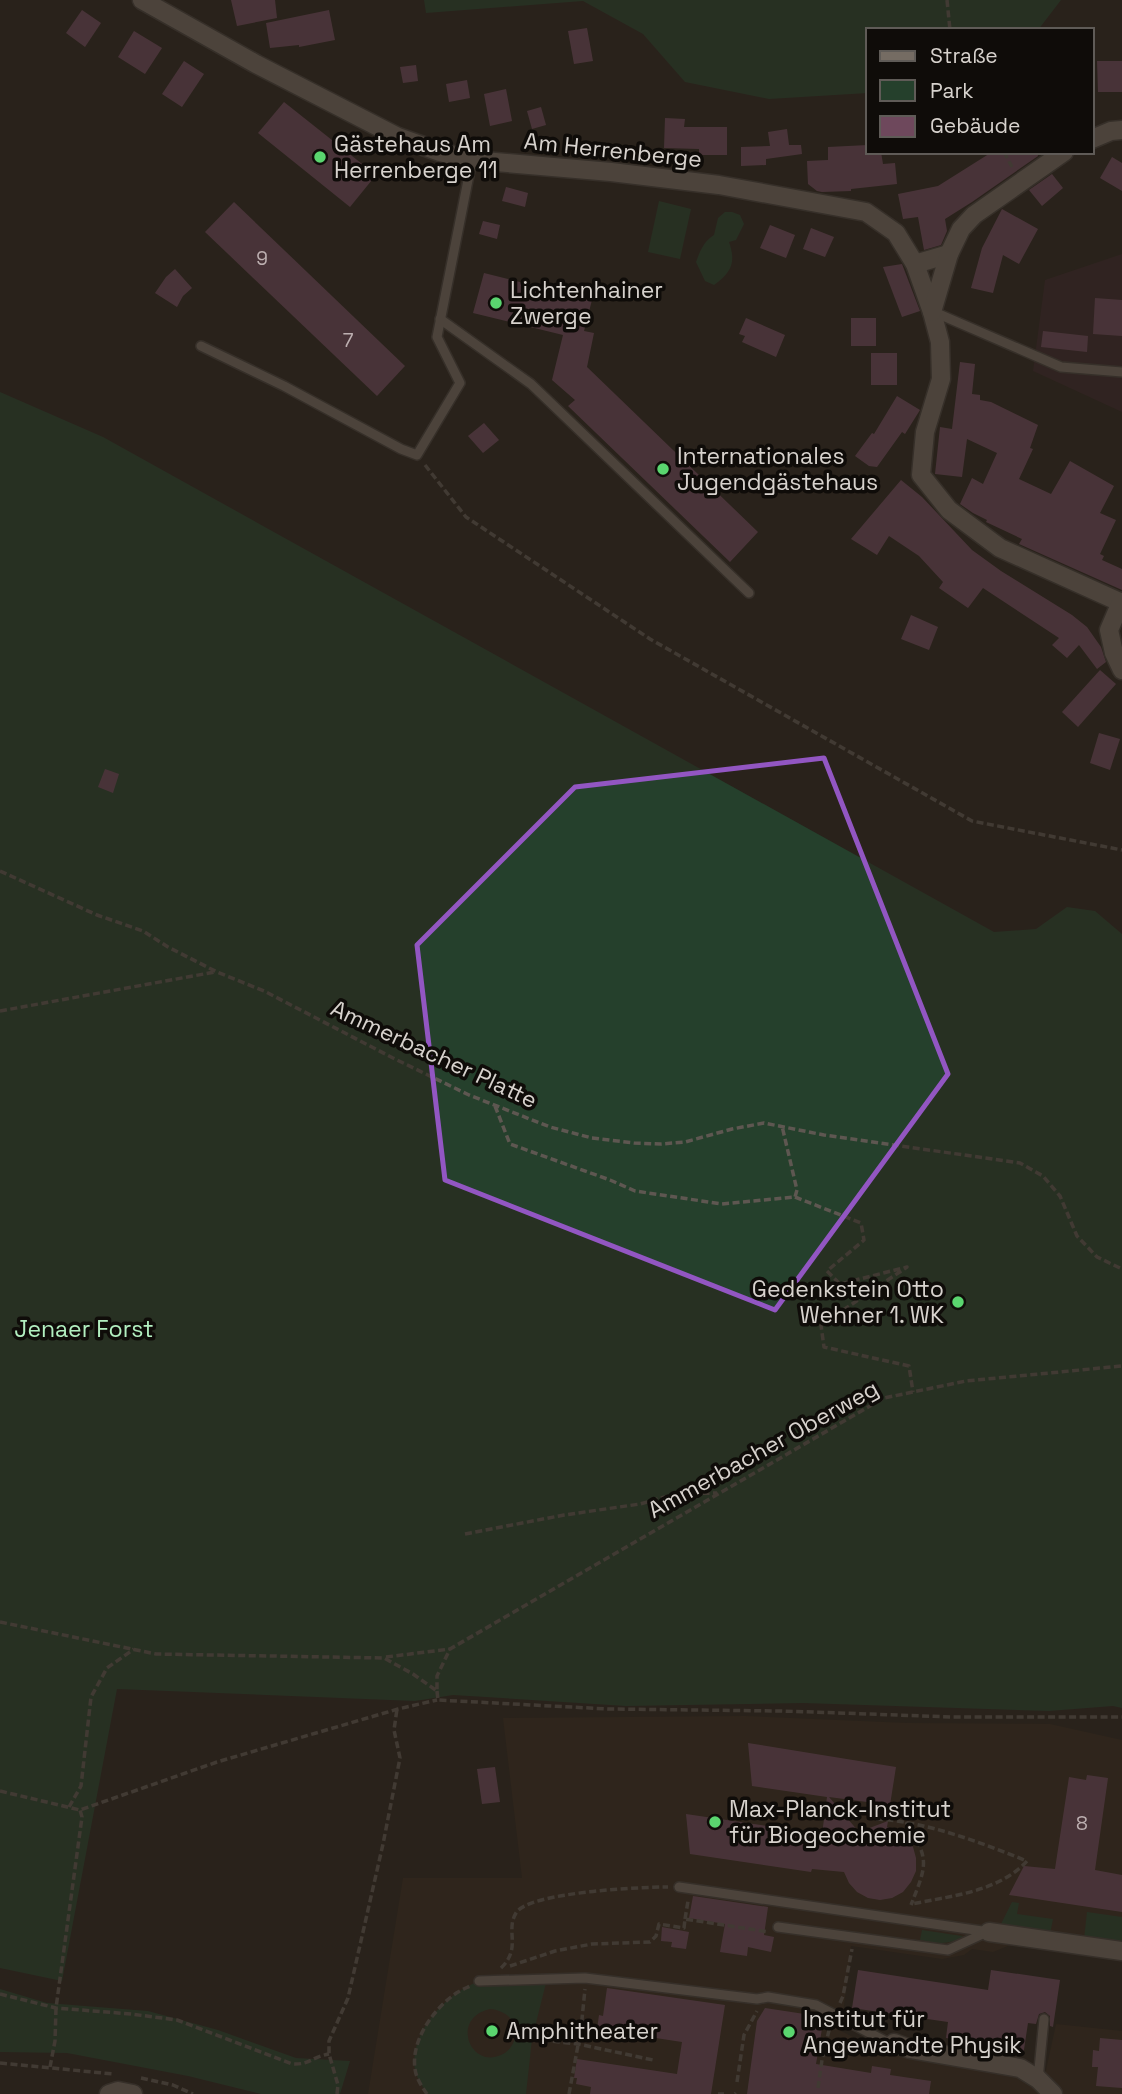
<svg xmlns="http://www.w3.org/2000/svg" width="1122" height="2094" font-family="'Space Grotesk',sans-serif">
<rect width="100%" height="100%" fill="#29221b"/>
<g fill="#35291d">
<polygon points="745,1716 907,1723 1050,1724 1122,1740 1122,1959 1015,1943 993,1952 972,1949 964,1955 942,1959 851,1946 841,2031 877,2049 1010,2072 1027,2082 1039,2094 368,2094 403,1878 522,1878 503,1718"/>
<polygon points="1056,2024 1122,2031 1122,2094 1062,2094 1045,2075"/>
</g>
<polygon fill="#382528" points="1122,254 1122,412 1033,371 1045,280"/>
<g fill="#25402c" fill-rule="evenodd">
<polygon points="424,0 1061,0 1038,30 868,30 868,93 769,99 685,82 643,34 583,1 426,13"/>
<polygon points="659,201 691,209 680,259 648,252"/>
<path d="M 725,212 L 732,212 L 740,215 L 744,224 L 736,240 L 729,242 C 736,262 732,272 714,285 L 705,281 L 696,262 C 700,251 704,241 714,235 L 718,218 Z"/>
<polygon points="0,392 103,437 994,932 1036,929 1067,907 1095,911 1122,934 1122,1708 1113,1706 1049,1711 803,1703 626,1706 453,1695 415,1701 117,1689 62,1981 0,1968"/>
<polygon points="1012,1902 1019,1903 1017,1914 1053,1919 1050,1934 1000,1926"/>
<polygon points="1087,1912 1122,1917 1122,1945 1084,1939"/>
<path d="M 922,1930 L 962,1936 L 963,1936 C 949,1946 936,1943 920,1940 Z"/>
<path d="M 547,1979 L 532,2039 L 526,2094 L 427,2094 C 423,2086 417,2079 415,2070 C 409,2033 445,1995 477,1982 C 489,1978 532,1980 547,1979 ZM 490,2009 C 505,2010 519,2021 515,2038 C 513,2046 508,2052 501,2055 C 470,2069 450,2018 490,2009 Z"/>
<polygon points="0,1989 47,2003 148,2011 218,2030 296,2058 350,2061 340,2094 261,2094 188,2076 67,2053 0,2052"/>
</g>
<g fill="#6e485c">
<polygon points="231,0 275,0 277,18 237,26"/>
<polygon points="82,10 101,23 85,47 66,33"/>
<polygon points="329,10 335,40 299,47 299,45 270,48 266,23"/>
<polygon points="587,28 593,61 574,64 568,31"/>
<polygon points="134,31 162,48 145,74 118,57"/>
<polygon points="184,61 204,74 182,107 162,94"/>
<polygon points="1097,61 1122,61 1122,92 1098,92"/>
<polygon points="416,65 418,81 403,83 400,67"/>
<polygon points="467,80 470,98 449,102 446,84"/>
<polygon points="506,89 512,121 490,126 484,94"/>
<polygon points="284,102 376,175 350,207 258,133"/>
<polygon points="541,107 546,125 532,129 527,111"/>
<polygon points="665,118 685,119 684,127 727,127 727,155 699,155 699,149 664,148"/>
<polygon points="787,129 789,145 801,145 802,154 766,159 766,165 741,166 741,147 770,146 768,132"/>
<polygon points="868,145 868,152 881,152 883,164 895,163 897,184 851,189 851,191 822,192 817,191 808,184 807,161 828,160 828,147"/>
<polygon points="992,152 1037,152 1038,156 972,202 945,219 947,231 941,245 924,250 918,217 903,219 898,194 938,186"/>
<polygon points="1112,157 1122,163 1122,191 1100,178"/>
<polygon points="1052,174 1063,188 1042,206 1029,190"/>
<polygon points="506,187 528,193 525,207 502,201"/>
<polygon points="234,202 405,366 377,396 205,232"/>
<polygon points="1002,209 1038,229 1019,264 1003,255 993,293 971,288 982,248"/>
<polygon points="483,221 500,225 497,239 479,234"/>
<polygon points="770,225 795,235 786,258 760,248"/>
<polygon points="811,228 834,237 825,257 803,249"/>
<polygon points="902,264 920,311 902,317 883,267"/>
<polygon points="175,269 192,288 183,296 177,307 155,293 166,277"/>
<polygon points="484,273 592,300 584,331 594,333 587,367 758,532 730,562 568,406 575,400 552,380 563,335 473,313"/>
<polygon points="1095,298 1122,300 1122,336 1093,334"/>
<polygon points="746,318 785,335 776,357 742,342 745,336 739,334"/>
<rect x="851" y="318" width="25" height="28"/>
<polygon points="1043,331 1088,336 1087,352 1041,347"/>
<rect x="871" y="353" width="26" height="32"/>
<polygon points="960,362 975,364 972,394 980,395 980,400 991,402 1038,425 1030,448 1033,449 1019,479 1051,494 1070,461 1114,486 1100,513 1116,520 1100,554 1104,556 1102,560 1122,569 1122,590 1019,544 1022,539 986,522 987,520 973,513 960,504 972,478 983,484 997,453 967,439 962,477 935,474 940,427 952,429"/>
<polygon points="897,396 920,410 905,434 902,432 877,467 869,466 855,456 872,433 874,434"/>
<polygon points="484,423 499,440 483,453 468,436"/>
<polygon points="901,480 922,497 972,550 1001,571 1072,615 1087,627 1101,647 1106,662 1097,669 1079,645 1067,658 1052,645 1059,638 983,588 968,608 939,588 943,582 919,556 889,536 877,555 851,539"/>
<polygon points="911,615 938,627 929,650 901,639"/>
<polygon points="1100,670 1116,684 1078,727 1062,712"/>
<polygon points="1099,733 1120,739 1110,770 1090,763"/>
<polygon points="105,769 119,774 113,793 98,787"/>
<polygon points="748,1743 896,1767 890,1805 829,1797 859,1832 888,1821 887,1827 896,1830 906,1837 913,1847 916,1858 916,1871 911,1882 903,1892 892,1898 880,1900 868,1898 857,1892 849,1883 844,1872 812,1869 811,1872 690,1854 686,1814 822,1834 827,1797 752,1786"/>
<polygon points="495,1767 500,1802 482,1804 477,1769"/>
<polygon points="1087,1775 1108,1778 1095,1870 1122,1875 1122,1912 1009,1895 1024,1866 1055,1869 1069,1777 1086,1780"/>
<polygon points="693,1896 768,1907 764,1935 774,1937 771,1952 748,1947 747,1956 720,1952 725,1924 689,1918"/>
<polygon points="662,1927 689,1932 686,1949 671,1947 672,1942 661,1941"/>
<polygon points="858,1970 988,1990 991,1970 1060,1980 1053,2027 1050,2026 1050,2016 1045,2012 1039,2014 1036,2024 1028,2023 1023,2056 980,2050 981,2043 946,2038 948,2022 852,2008"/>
<polygon points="607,1988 725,2005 711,2094 590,2094 591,2087 576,2084 577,2078 574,2078 577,2059 677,2074 682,2042 597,2029 599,2015 603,2016"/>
<polygon points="765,2008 824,2017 816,2064 871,2073 872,2066 891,2069 890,2075 931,2081 929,2094 747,2094 757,2021"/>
<polygon points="1100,2038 1122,2040 1122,2088 1096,2086 1098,2067 1092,2067 1093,2050 1099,2051"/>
</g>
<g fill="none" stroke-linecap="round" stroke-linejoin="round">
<g stroke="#453f3a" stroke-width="12">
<g id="lane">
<polyline points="934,312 1061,367 1122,372"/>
<polyline points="440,319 531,384 749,593"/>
<polyline points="201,346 284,386 401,449 417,455 460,383 437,337 472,160"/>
<polyline points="679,1887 989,1932"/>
<polyline points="778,1927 948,1950 987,1932"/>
<polyline points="479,1981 585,1978 757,1999 768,1997 816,2005 885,2041"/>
<polyline points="1038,2079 1044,2019"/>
</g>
</g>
<g stroke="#453f3a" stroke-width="21">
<g id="street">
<polyline points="142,0 256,64 398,137 440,152 472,160 611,172 719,185 866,212 896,233 915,264 932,312 940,342 941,379 925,432 921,475 949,510 1000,548 1122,603"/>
<polyline points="1092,139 1111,131 1122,130"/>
<polyline points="915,264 949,254"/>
<polyline points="932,312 949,254 961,229 974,215 1064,152"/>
<polyline points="1121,602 1109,630 1114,653 1122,670"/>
<polyline points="989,1932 1122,1951"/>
<polyline points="894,2043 910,2049 1020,2068 1038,2079 1053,2094"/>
<polyline points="109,2094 118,2091 133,2094"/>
</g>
</g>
<g stroke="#5e5751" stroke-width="3.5" stroke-dasharray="7 3.5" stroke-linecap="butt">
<polyline points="947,0 950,30"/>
<polyline points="1004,152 1012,167"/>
<polyline points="425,465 466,517 650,639 972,821 1122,850"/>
<polyline points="0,871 97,915 143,931 168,947 217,972 264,991 393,1058 469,1095 550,1127 592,1138 634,1143 661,1144 685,1142 732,1129 764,1123 824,1135 1020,1163 1043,1176 1060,1196 1077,1236 1097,1257 1122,1269"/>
<polyline points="0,1011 215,972"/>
<polyline points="495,1106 510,1144 610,1180 635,1191 722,1204 795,1197 797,1190 782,1126"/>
<polyline points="795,1197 861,1223 864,1240 827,1271 840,1284 907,1267 821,1325 824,1347 909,1366 913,1392"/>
<polyline points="465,1534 564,1515 640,1504 675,1494 717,1493"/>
<polyline points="0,1622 156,1654 384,1658 413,1674 437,1691 437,1676 450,1649 884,1398 966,1381 1122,1366"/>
<polyline points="386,1657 450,1649"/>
<polyline points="437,1691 438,1700 608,1709 782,1711 953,1717 1122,1717"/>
<polyline points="0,1791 80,1810 217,1762 398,1709 437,1700"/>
<polyline points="69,1807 81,1786 91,1697 107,1668 134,1649"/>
<path d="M 876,1819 C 928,1822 979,1842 1027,1861 C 999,1892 950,1896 912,1904"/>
<path d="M 906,1822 C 930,1860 927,1864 911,1905"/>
<polyline points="685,1919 688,1901"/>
<polyline points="510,1966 555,1951 592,1944 650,1942 656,1936 659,1924 684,1928 685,1919 769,1932"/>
<path d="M 501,1968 C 522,1948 505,1931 516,1913 C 528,1892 642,1887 668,1887"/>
<path d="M 0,1994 L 56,2008 L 131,2014 L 177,2020 L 292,2064 C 310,2065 311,2057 329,2054"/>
<polyline points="840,2003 843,1996 852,1949"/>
<polyline points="532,2039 578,2044 653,2060"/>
<polyline points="0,2063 113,2074"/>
<polyline points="50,2067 55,2041 56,2008 82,1817 80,1810"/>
<polyline points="141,2078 173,2085 193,2094"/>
<polyline points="737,2082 744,2035 757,2011"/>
<polyline points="818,2088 822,2060 830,2026"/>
<polyline points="337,2094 338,2085 329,2054 329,2041 348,1998 383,1844 400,1758 394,1730 397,1709"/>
<path d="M 427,2094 C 422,2087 416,2078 415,2069 C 411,2042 431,2013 451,1997 C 457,1992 464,1989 470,1986"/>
<polyline points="569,2094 581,2029 585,1989"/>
<polyline points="718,2094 724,2094"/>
<polyline points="735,2094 736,2093"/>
</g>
<use href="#lane" stroke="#756c63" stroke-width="9"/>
<use href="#street" stroke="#756c63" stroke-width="18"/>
</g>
<path d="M0 0H1122V2094H0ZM 824,758 L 948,1074 L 775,1310 L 445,1180 L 417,945 L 575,787 Z" fill="#29221b" fill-opacity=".55" fill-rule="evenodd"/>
<path fill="none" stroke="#9256c2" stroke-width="5" stroke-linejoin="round" d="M 824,758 L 948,1074 L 775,1310 L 445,1180 L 417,945 L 575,787 Z"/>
<g fill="#5ad56f" stroke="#0f0c09" stroke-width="2.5">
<circle cx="320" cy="157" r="7"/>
<circle cx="496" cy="303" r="7"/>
<circle cx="663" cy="469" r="7"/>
<circle cx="958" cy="1302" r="7"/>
<circle cx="715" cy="1822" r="7"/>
<circle cx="492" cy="2031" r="7"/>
<circle cx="789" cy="2032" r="7"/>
</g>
<g text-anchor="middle" stroke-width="7" stroke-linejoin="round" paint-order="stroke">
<g font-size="19" fill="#bdb0b1">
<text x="262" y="265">9</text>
<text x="348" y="347">7</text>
<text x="1082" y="1830">8</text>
</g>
<g font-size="23" fill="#d7d2cd" stroke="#0f0c09" text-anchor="start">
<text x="334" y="152">Gästehaus Am<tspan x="334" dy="26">Herrenberge 11</tspan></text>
<text x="510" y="298">Lichtenhainer<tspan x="510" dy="26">Zwerge</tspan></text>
<text x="677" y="464">Internationales<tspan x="677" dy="26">Jugendgästehaus</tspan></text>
<text x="944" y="1297" text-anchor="end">Gedenkstein Otto<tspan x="944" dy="26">Wehner 1. WK</tspan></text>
<text x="729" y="1817">Max-Planck-Institut<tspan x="729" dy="26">für Biogeochemie</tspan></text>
<text x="803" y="2027">Institut für<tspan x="803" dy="26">Angewandte Physik</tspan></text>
<text x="506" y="2039">Amphitheater</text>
</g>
<g font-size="23" fill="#d7d2cd" stroke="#0f0c09">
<text transform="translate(613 150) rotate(6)" y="8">Am Herrenberge</text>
<text transform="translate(434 1054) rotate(25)" y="8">Ammerbacher Platte</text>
<text transform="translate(763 1449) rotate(-29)" y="8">Ammerbacher Oberweg</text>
</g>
<g font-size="23" fill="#b2efc0" stroke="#0f0c09">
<text x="84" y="1337">Jenaer Forst</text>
</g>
</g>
<rect x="866" y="28" width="228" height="126" fill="#0f0c09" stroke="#5f5b57" stroke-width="2"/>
<rect x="880" y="51" width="35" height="10" fill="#756c63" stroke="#5f5b57" stroke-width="2"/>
<text x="930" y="63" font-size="21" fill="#d7d2cd">Straße</text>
<rect x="880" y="80" width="35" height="21" fill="#25402c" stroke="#5f5b57" stroke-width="2"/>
<text x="930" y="98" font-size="21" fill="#d7d2cd">Park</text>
<rect x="880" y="116" width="35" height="21" fill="#6e485c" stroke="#5f5b57" stroke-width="2"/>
<text x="930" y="133" font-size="21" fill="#d7d2cd">Gebäude</text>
</svg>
